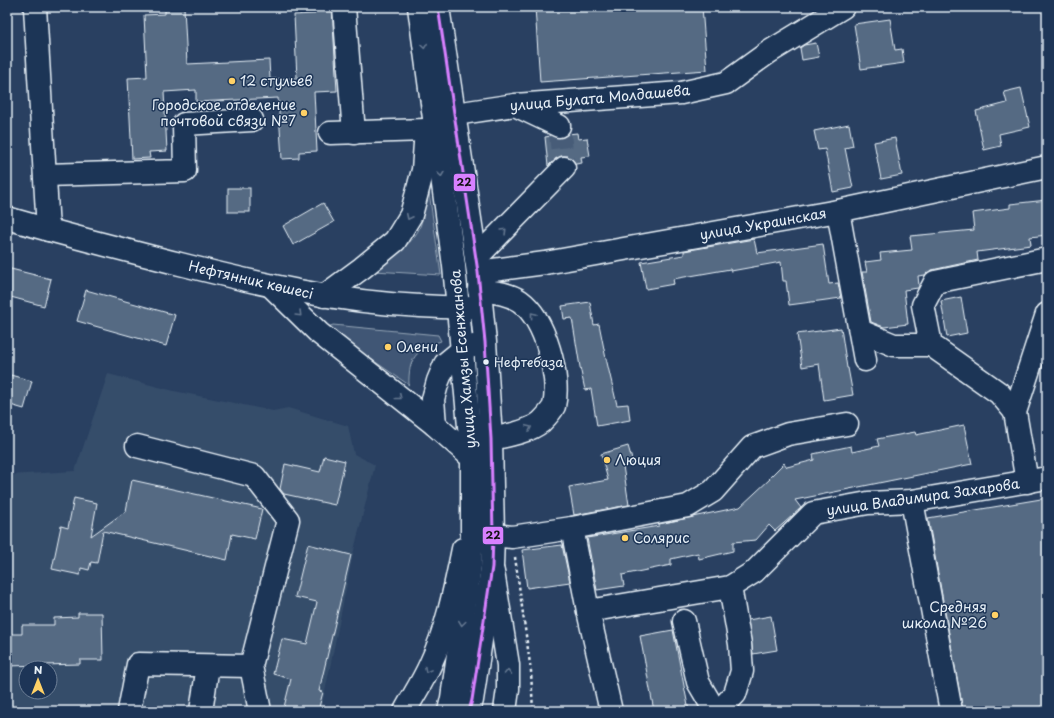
<svg xmlns="http://www.w3.org/2000/svg" width="1054" height="718" font-family="'Playpen Sans',sans-serif">
<rect width="100%" height="100%" fill="#294061"/>
<filter id="ink" filterUnits="userSpaceOnUse"><feTurbulence type="fractalNoise" baseFrequency=".025" numOctaves="2"/><feDisplacementMap in="SourceGraphic" scale="8" xChannelSelector="R" yChannelSelector="G"/><feConvolveMatrix kernelMatrix="1 2 1 2 8 2 1 2 1" color-interpolation-filters="sRGB"/></filter>
<g filter="url(#ink)">
<path fill="#364d6b" fill-rule="evenodd" d="M 108,374 L 174,391 L 273,411 L 288,408 L 348,426 L 354,454 L 375,465 L 354,550 L 321,711 L 7,711 L 7,486 L 10,475 L 75,471 ZM 26,668 L 50,668 L 50,692 L 26,692 Z"/>
<g fill="#415774" stroke="#94a4b6">
<path d="M 429,192 L 441,275 L 374,271 C 387,261 411,245 418,231 C 424,220 423,208 424,197 Z"/>
<path d="M 333,325 L 438,335 L 441,341 C 416,349 408,359 409,385 L 326,328 Z"/>
</g>
<g fill="#556a83" stroke="#e8f1f8">
<polygon points="165,7 184,7 187,64 269,60 270,79 297,78 294,15 315,14 314,8 332,7 337,91 314,92 317,151 299,152 299,158 282,159 278,98 196,102 196,90 164,92 167,151 149,152 150,158 132,159 128,78 147,77 144,15 165,14"/>
<polygon points="535,7 702,7 707,70 540,82"/>
<polygon points="890,19 895,50 902,49 904,63 861,69 854,24"/>
<polygon points="816,43 819,57 802,60 800,48 804,45"/>
<polygon points="1021,88 1030,127 999,134 1001,146 984,150 976,111 1007,103 1004,92"/>
<polygon points="849,124 853,146 845,148 853,188 833,192 825,149 818,150 814,131"/>
<polygon points="577,133 578,139 587,138 590,156 581,157 582,163 576,164 572,159 567,156 561,156 555,159 548,166 545,137 551,136 560,138 566,136 568,134"/>
<polygon points="895,138 902,175 881,179 874,142"/>
<rect x="228" y="188" width="22" height="24"/>
<polygon points="1047,200 1047,235 1030,237 1031,245 977,252 978,260 932,270 925,275 918,276 919,286 918,288 904,290 908,324 884,327 871,322 862,272 867,272 865,262 881,260 880,253 912,250 910,236 974,230 972,213 1010,208 1010,204"/>
<polygon points="323,203 334,222 293,245 283,226"/>
<polygon points="754,239 757,253 823,244 829,284 838,283 841,298 789,305 786,281 783,281 781,262 731,271 730,269 673,279 674,284 646,289 641,262 684,255 684,251"/>
<polygon points="7,268 51,279 44,306 7,296"/>
<polygon points="86,290 175,315 166,346 77,321"/>
<polygon points="961,297 967,333 947,337 941,301"/>
<polygon points="590,302 594,325 599,324 605,354 617,405 628,404 630,420 597,426 591,389 585,390 580,367 572,318 564,319 562,306"/>
<polygon points="841,328 847,368 848,368 853,395 824,400 819,364 802,367 797,334"/>
<polygon points="7,374 32,381 24,409 7,404"/>
<polygon points="964,425 972,464 795,500 801,508 775,531 769,525 756,540 733,542 733,551 699,559 698,553 671,559 671,565 622,575 624,586 597,590 587,538 659,526 659,524 740,507 770,479 769,478 784,463 787,467 814,460 813,454 851,446 852,452 879,446 877,439 915,432 916,435"/>
<polygon points="628,446 633,463 623,466 629,505 574,515 569,487 608,480 601,454"/>
<polygon points="324,456 345,461 335,505 284,494 280,489 285,464 320,472"/>
<polygon points="132,480 262,509 255,539 232,534 227,560 103,531 97,563 91,562 89,570 81,568 80,575 52,569 61,526 68,528 74,498 97,503 91,536 126,511"/>
<polygon points="1047,498 1047,711 963,711 928,518"/>
<polygon points="308,544 351,555 319,691 323,692 318,711 283,711 291,679 273,674 282,639 307,644 317,602 295,597"/>
<polygon points="562,545 570,582 527,588 522,550"/>
<polygon points="78,613 102,613 103,660 80,660 80,664 7,666 7,634 22,634 22,625 54,625 54,618 78,617"/>
<polygon points="771,616 777,650 753,654 748,620"/>
<polygon points="673,630 689,711 654,711 640,636"/>
</g>
<g fill="none" stroke-linecap="round" stroke-linejoin="round">
<polyline stroke="#465b78" stroke-width="22" stroke-dasharray="22 11" stroke-linecap="butt" points="559,126 564,168"/>
<g stroke="#e8f1f8" stroke-width="25">
<g id="minor">
<polyline points="35,7 48,230"/>
<polyline points="344,7 354,133"/>
<polyline points="517,106 559,126"/>
<polyline points="455,114 515,105 681,93 726,83 769,52 843,7"/>
<polyline points="330,133 426,130"/>
<polyline points="45,175 185,171 184,124 252,120"/>
<polyline points="838,211 865,360"/>
<polyline points="476,258 564,168"/>
<polyline points="478,272 545,263 838,211 1047,167"/>
<path d="M 479,290 C 494,292 508,293 520,301 C 545,319 561,377 554,406 C 552,410 544,419 541,422 C 529,432 506,436 491,439"/>
<polyline points="860,331 894,345 931,345"/>
<polyline points="1015,412 999,393 931,345 923,305 935,282 1047,259"/>
<polyline points="137,446 254,476 288,520 251,666 260,711"/>
<polyline points="1027,482 1015,412 1047,314"/>
<polyline points="912,501 951,711"/>
<polyline points="572,528 588,611 611,711"/>
<polyline points="493,535 512,537 572,528 688,506 713,491 752,447 788,434 847,424"/>
<polyline points="493,572 508,665 508,689 505,711"/>
<polyline points="588,611 730,587 754,572 813,513 868,503 912,501 1047,478"/>
<polyline points="684,621 698,682 715,711"/>
<polyline points="129,711 138,664 251,666"/>
<polyline points="201,711 208,666"/>
<path d="M 405,711 C 413,696 423,681 430,665 C 447,629 455,588 463,549"/>
<polyline points="719,711 735,694 742,671 740,644 730,587"/>
</g>
</g>
<g stroke="#e8f1f8" stroke-width="25">
<g id="major">
<polyline points="419,7 454,266 472,458 472,535 470,566 452,698 449,711"/>
<polyline points="438,7 478,272 485,342 491,439 493,535 492,567 472,700 469,711"/>
<path d="M 7,218 C 64,235 122,249 180,264 C 259,284 338,302 420,306 C 437,307 454,308 472,307"/>
<polyline points="271,286 319,333 435,425 472,458"/>
<polyline points="324,296 362,268 395,241 411,215 423,170 426,130"/>
<polyline points="435,425 433,399 438,381 445,364 462,350 473,346"/>
</g>
</g>
<polyline stroke="#e8f1f8" stroke-width="2.5" stroke-dasharray="3 3" stroke-linecap="butt" points="515,557 531,671 533,711"/>
<use href="#minor" stroke="#1d3557" stroke-width="22"/>
<use href="#major" stroke="#1d3557" stroke-width="22"/>
<g stroke="#1d3557" stroke-width="6">
<polyline id="bus-1" points="438,7 478,272 485,342 491,439 493,535 492,567 472,700 469,711"/>
</g>
<use href="#bus-1" stroke="#d880ff" stroke-width="3"/>
</g>
<defs><path id="oneway-chevron" d="M-2-3.5L2.5 0L-2 3.5" fill="none" stroke-width="1.6" stroke-linecap="round" stroke-linejoin="round"/></defs>
<g stroke="#64778f">
<use href="#oneway-chevron" transform="translate(424 46) rotate(82)"/>
<use href="#oneway-chevron" transform="translate(441 174) rotate(83)"/>
<use href="#oneway-chevron" transform="translate(409 217) rotate(116)"/>
<use href="#oneway-chevron" transform="translate(504 231) rotate(-45)"/>
<use href="#oneway-chevron" transform="translate(299 314) rotate(45)"/>
<use href="#oneway-chevron" transform="translate(533 315) rotate(-130)"/>
<use href="#oneway-chevron" transform="translate(399 397) rotate(38)"/>
<use href="#oneway-chevron" transform="translate(529 428) rotate(-25)"/>
<use href="#oneway-chevron" transform="translate(462 623) rotate(98)"/>
<use href="#oneway-chevron" transform="translate(427 670) rotate(118)"/>
<use href="#oneway-chevron" transform="translate(508 672) rotate(-89)"/>
</g>
</g>
<g fill="#ffd166" stroke="#1d3557" stroke-width="1.5">
<circle cx="232" cy="81" r="4"/>
<circle cx="304" cy="113" r="4"/>
<circle cx="388" cy="347" r="4"/>
<circle cx="607" cy="460" r="4"/>
<circle cx="625" cy="538" r="4"/>
<circle cx="995" cy="615" r="4"/>
</g>
<circle fill="#e8f1f8" stroke="#1d3557" stroke-width="1.5" cx="486" cy="362" r="3.5"/>
<g text-anchor="middle" stroke-width="3" stroke-linejoin="round" paint-order="stroke">
<g font-size="13" fill="#e8f1f8" stroke="#1d3557" text-anchor="start">
<text x="494" y="367">Нефтебаза</text>
</g>
<g font-size="14" fill="#e8f1f8" stroke="#1d3557" text-anchor="start">
<text x="240" y="86">12 стульев</text>
<text x="296" y="110" text-anchor="end">Городское отделение<tspan x="296" dy="16">почтовой связи №7</tspan></text>
<text x="396" y="352">Олени</text>
<text x="615" y="465">Люция</text>
<text x="633" y="543">Солярис</text>
<text x="987" y="612" text-anchor="end">Средняя<tspan x="987" dy="16">школа №26</tspan></text>
</g>
<g font-size="14" fill="#e8f1f8" stroke="#1d3557">
<text transform="translate(600 98) rotate(-5)" y="5">улица Булата Молдашева</text>
<text transform="translate(763 224) rotate(-10)" y="5">улица Украинская</text>
<text transform="translate(251 280) rotate(13)" y="5">Нефтянник көшесі</text>
<text transform="translate(463 359) rotate(-95)" y="5">улица Хамзы Есенжанова</text>
<text transform="translate(923 497) rotate(-8)" y="5">улица Владимира Захарова</text>
</g>
</g>
<g stroke="#1d3557" stroke-width="1.5">
<rect x="453" y="173" width="23" height="19" rx="4" fill="#d880ff"/>
<rect x="482" y="526" width="22" height="19" rx="4" fill="#d880ff"/>
</g>
<g font-size="11" text-anchor="middle" font-weight="bold" fill="#111">
<text x="464" y="186">22</text>
<text x="493" y="539">22</text>
</g>
<rect width="1054" height="718" fill="none" stroke="#1d3557" stroke-width="24"/>
<rect x="12" y="12" width="1030" height="694" fill="none" stroke="#e8f1f8" stroke-width="1.5" filter="url(#ink)"/>
<g transform="translate(38 680)"><circle r="19" fill="#1d3557" stroke="#6e8097"/>
<path d="M0-3L7 15L0 10L-7 15Z" fill="#ffd166"/>
<text y="-6" font-size="11" font-weight="bold" text-anchor="middle" fill="#e8f1f8">N</text>
</g>
</svg>
